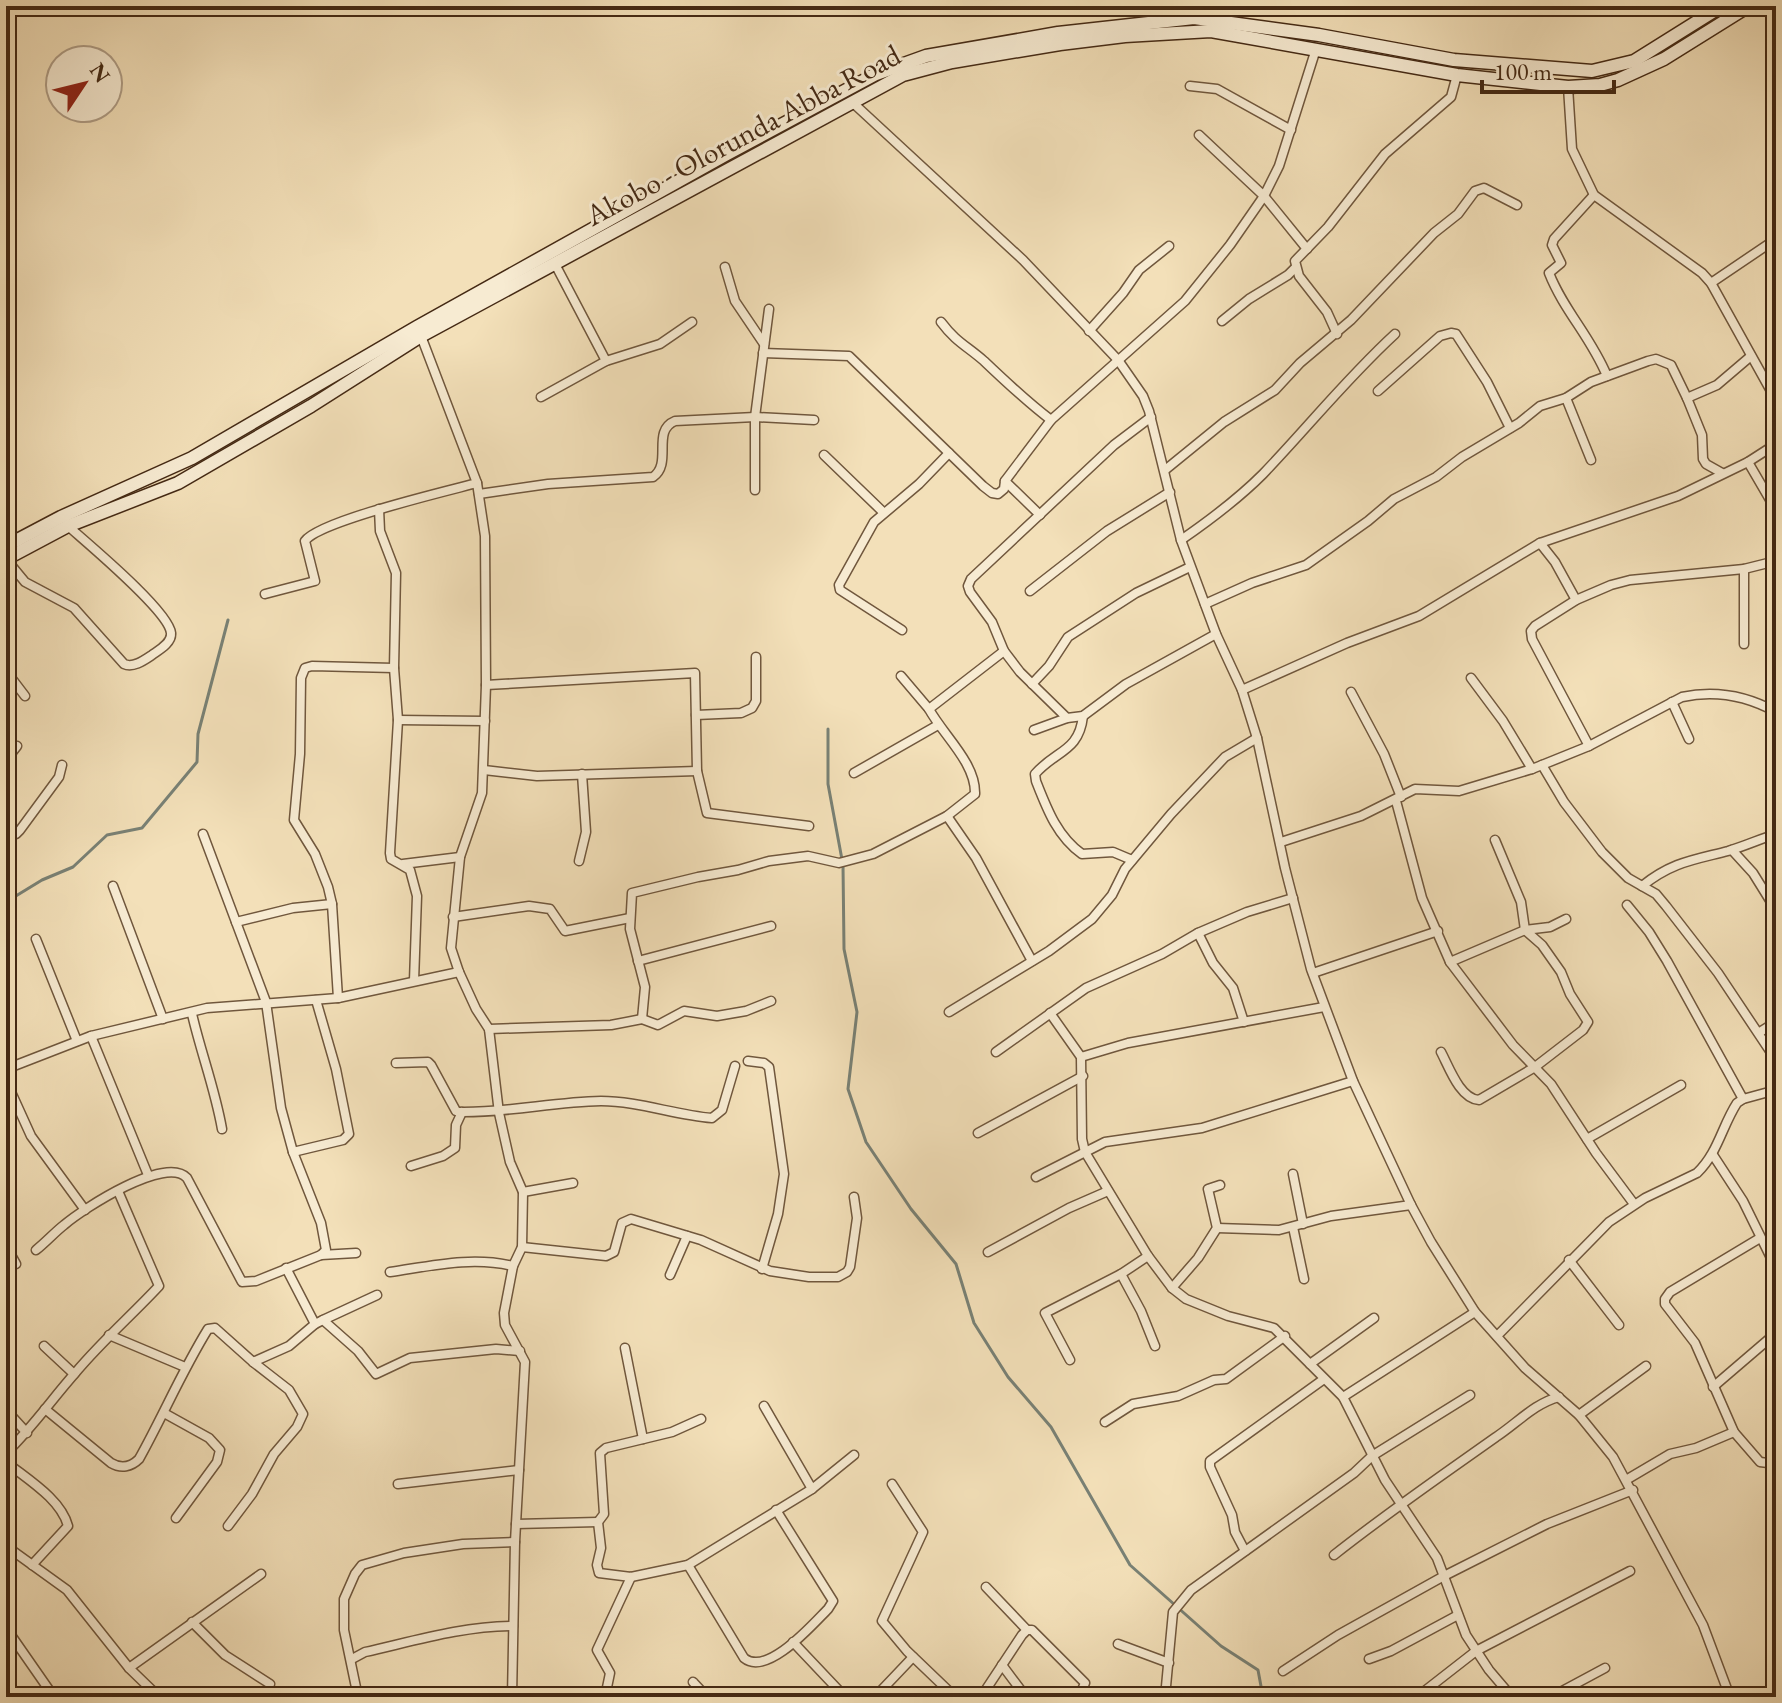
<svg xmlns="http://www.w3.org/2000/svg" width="1782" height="1703" font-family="'EB Garamond',serif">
<rect width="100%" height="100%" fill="#f3e0b9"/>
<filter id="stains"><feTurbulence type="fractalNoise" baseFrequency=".0025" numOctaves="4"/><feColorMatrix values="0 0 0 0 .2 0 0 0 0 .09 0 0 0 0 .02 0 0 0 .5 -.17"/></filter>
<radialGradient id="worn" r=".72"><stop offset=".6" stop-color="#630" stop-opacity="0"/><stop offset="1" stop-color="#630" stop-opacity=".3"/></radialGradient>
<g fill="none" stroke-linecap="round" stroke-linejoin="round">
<g stroke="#798175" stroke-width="3">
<polyline points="828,729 828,784 843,865 844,949 857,1012 848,1089 866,1142 911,1209 956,1264 974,1323 1008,1377 1051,1427 1130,1565 1221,1646 1258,1670 1263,1697"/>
<polyline points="6,902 42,880 73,867 107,835 142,828 197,762 198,734 228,620"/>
</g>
<g stroke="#70573d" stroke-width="11">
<g id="street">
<polyline points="1190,86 1217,89 1291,130"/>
<polyline points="1568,87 1572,149 1594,195 1702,273 1711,283 1776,400"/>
<polyline points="852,102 1023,260 1118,360 1143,396 1149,411 1181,540 1216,634 1242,690 1257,738 1285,868 1311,969 1353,1081 1411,1205 1431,1242 1475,1312 1525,1368 1579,1415 1613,1457 1703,1625 1730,1697"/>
<polyline points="1199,135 1264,196 1307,249"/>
<path d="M 1594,195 L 1554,239 L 1552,245 L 1561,263 L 1549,273 C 1564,311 1591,337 1607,376"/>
<polyline points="555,264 606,361"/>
<polyline points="725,267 735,301 764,344"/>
<polyline points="1711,283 1776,239"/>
<polyline points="1222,321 1249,299 1288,275 1295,268"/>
<path d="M 941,322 C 956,342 967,346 984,361 C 1006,382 1027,402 1051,420"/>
<polyline points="1089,331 1123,293 1139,270 1169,246"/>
<polyline points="1337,334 1327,312 1299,276 1295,261 1328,227 1385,154 1451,97 1457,75"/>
<polyline points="421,336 477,483 485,536 486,685 482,793 460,857 451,948 459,972 476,1009 489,1029 499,1113 510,1162 523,1192 522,1247 513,1266 504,1313 505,1325 525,1362 515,1542 512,1697"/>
<polyline points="763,353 849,356 983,486 992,493 998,494 1004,489 1005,481 1051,420 1185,301 1230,245 1264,196 1279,166 1316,49"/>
<polyline points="1378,391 1440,336 1451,333 1456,334 1487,382 1510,428"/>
<polyline points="541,397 606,361 660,344 692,322"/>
<polyline points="1566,398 1591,460"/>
<polyline points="1687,398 1702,435 1703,459 1706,464 1722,473"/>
<polyline points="824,455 883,512"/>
<polyline points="1748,462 1776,510"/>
<polyline points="1165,470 1224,422 1275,390 1300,363 1351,320 1434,233 1458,214 1475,191 1484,188 1517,205"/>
<polyline points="1005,481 1040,515"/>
<polyline points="755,490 755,417 769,309"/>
<path d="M 479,494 L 548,484 L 653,477 C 673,463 651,431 675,421 L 755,417 L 814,420"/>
<polyline points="379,509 380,531 396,573 394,668 398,720 390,853 391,859 410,870 417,896 414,981"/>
<path d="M 1181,540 C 1210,520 1238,499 1263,474 C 1308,427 1347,378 1395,334"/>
<polyline points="1540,543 1555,562 1576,600"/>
<path d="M 6,559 L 25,582 L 74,608 L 124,664 C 133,668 143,661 152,655 C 159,650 172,643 171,633 C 169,611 87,543 68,526"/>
<polyline points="1030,591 1107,531 1170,492"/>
<path d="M 265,594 L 315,581 L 305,541 C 319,521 447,491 477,483"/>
<polyline points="1205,604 1252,583 1306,565 1368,521 1394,499 1436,477 1462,457 1519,423 1540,406 1566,398 1591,382 1648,361 1656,359 1671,365 1687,398 1717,385 1751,356"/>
<polyline points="902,630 840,590 839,585 874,522 919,484 949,453"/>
<polyline points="1744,644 1744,569"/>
<polyline points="1004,651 992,622 970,592 968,586 971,579 1114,445 1151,417"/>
<polyline points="6,671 25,696"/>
<polyline points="901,676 929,709"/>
<polyline points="1471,678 1503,721 1532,769"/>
<polyline points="1032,684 1049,666 1068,637 1136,593 1190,567"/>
<polyline points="486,685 695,673 697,771 707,813 809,826"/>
<polyline points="1242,690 1347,643 1419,616 1540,543 1678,496 1748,462 1776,444"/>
<polyline points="1351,692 1384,754 1401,797"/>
<polyline points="1672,702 1689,739"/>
<polyline points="696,715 741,713 752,708 756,701 756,657"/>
<path d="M 1083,716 C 1079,752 1056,750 1035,774 L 1036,781 C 1047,809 1057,836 1082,854 L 1113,852 L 1132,860"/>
<polyline points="398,720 485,721"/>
<polyline points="1034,730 1067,718 1083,716 1126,684 1216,634"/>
<polyline points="1589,746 1532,639 1531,631 1535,626 1576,600 1611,585 1630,580 1744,569 1776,561"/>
<polyline points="6,760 17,746"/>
<polyline points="1542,765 1564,802 1602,852 1628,878 1656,894 1666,906 1718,973 1776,1060"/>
<polyline points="484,770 537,776 697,771"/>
<polyline points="854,773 938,725"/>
<polyline points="1396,801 1422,898 1450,962 1513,1045 1551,1084 1596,1153 1634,1204"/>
<polyline points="947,816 976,858 1032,961"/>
<polyline points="6,835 16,834 20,830 59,777 62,765"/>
<path d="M 1281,842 L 1361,816 L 1415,789 L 1459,791 L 1532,769 L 1589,746 L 1682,697 C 1715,690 1747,696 1776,712"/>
<polyline points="1732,850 1753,873 1776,910"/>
<polyline points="579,861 586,832 582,774"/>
<polyline points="403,864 460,857"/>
<polyline points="113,886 163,1019"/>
<path d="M 1642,886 C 1672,862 1693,860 1728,851 C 1745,846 1760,839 1776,834"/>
<polyline points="1627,905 1649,932 1667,961 1743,1099"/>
<polyline points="453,917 529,906 550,909 565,931 630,918"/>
<polyline points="236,922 293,908 332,904"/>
<polyline points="1198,933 1213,963 1233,988 1244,1022"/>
<polyline points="36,939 77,1041"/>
<polyline points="638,961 771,926"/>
<polyline points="1450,962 1525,930 1550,927 1566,919"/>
<polyline points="1313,973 1438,931"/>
<polyline points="338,998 332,904 328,887 315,854 294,820 300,754 301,678 305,668 312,666 394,668"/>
<polyline points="949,1012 1049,951 1092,919 1112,895 1125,869 1171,814 1225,757 1257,738"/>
<polyline points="1050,1013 1081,1057 1082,1139 1085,1152 1148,1256 1172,1288 1186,1299 1228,1316 1274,1328 1343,1397 1385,1480 1437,1558 1466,1635 1489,1670 1512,1697"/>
<path d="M 192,1014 C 201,1053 215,1089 222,1129"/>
<path d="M 642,1019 L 645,987 L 630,929 L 632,893 L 698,877 L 738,870 L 769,861 L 808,856 L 839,863 L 873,854 L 947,816 L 975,794 C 976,763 943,735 929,709 L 1004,651 L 1020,672 L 1067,718"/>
<polyline points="489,1029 611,1025 642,1019 658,1025 684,1011 717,1016 746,1011 771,1001"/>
<polyline points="1760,1032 1776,1022"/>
<polyline points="91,1036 148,1175"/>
<polyline points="996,1052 1086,988 1162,954 1198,933 1247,912 1293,898"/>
<path d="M 1441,1052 C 1449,1067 1460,1099 1479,1100 L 1535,1067 L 1583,1030 L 1588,1022 L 1570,994 L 1561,972 L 1542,945 L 1525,930 L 1521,902 L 1495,840"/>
<polyline points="1081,1057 1128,1043 1324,1007"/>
<polyline points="748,1061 764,1063 769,1067 784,1174 778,1214 762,1269"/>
<path d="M 396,1063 L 428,1062 L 431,1065 L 456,1111 L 459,1112 C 508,1113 552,1102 601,1101 C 638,1101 675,1115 712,1118 L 722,1110 L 735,1066"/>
<polyline points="6,1069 91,1036 207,1008 338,998 459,972"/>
<polyline points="6,1081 31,1136 85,1210"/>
<polyline points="978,1133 1083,1076"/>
<polyline points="1587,1139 1681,1085"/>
<polyline points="293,1152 343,1140 349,1134 336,1069 316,1000"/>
<polyline points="1713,1155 1743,1201 1776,1268"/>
<polyline points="411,1166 443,1156 455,1148 456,1125 462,1112"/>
<polyline points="1293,1174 1303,1224"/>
<polyline points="1036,1177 1105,1142 1202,1128 1353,1081"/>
<polyline points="523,1192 573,1183"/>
<polyline points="1293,1227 1304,1279"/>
<polyline points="1217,1228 1279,1230 1331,1216 1411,1205"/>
<polyline points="1760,1238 1670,1292 1665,1299 1665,1304 1695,1343 1734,1432 1760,1462 1776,1464"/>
<polyline points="6,1246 16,1264"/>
<polyline points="522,1247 606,1256 614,1252 622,1223 631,1219 701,1240 770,1271 809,1277 838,1277 847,1272 850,1267 857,1218 854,1197"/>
<path d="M 36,1250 C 46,1242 55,1232 64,1225 C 84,1208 166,1155 187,1178 L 242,1282 L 256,1281 L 321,1255 L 326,1250 L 321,1223 L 293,1152 L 281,1108 L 266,1002 L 203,834"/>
<polyline points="988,1252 1069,1208 1108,1191"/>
<polyline points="321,1255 356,1253"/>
<polyline points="1569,1260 1619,1325"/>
<polyline points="286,1268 315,1324 323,1320 358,1351 376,1374 410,1358 496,1349 520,1351"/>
<path d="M 390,1272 C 431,1266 472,1256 513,1266"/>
<polyline points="1121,1274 1141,1311 1155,1346"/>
<polyline points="670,1275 687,1236"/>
<polyline points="1172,1288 1198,1258 1217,1228 1208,1189 1220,1185"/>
<polyline points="323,1320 377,1295"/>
<polyline points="109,1335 185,1367"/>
<path d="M 1497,1336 L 1609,1222 L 1645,1198 L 1697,1173 C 1718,1153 1722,1126 1737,1103 L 1743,1099 L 1776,1090"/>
<polyline points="44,1346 74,1374"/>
<polyline points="625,1348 643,1439"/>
<polyline points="1070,1360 1045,1313 1121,1274 1148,1256"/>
<polyline points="253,1362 289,1346 315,1324"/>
<polyline points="1310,1364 1374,1318"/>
<polyline points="1713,1387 1776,1333"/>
<polyline points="1343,1397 1475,1312"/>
<polyline points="764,1406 812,1489"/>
<path d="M 45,1409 L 111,1463 C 121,1469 131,1467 139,1459 C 163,1416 182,1371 208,1329 L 215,1328 L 253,1362 L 289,1390 L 303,1414 L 297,1427 L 274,1454 L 252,1494 L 228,1526"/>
<polyline points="6,1410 27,1433"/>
<polyline points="164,1413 209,1438 220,1450 217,1462 176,1518"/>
<polyline points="1579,1415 1646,1366"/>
<polyline points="701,1419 672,1432 606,1448 600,1453 604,1514 598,1522 601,1548 597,1565 599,1573 631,1577 688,1565 812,1489 854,1455"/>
<polyline points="1105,1422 1133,1404 1178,1396 1214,1380 1226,1379 1285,1336"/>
<path d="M 6,1453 C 32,1428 52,1399 76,1372 C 102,1341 132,1315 159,1286 L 118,1191"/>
<path d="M 6,1462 C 27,1479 61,1499 68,1526 L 32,1565"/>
<polyline points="1626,1480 1670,1454 1696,1448 1734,1432"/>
<polyline points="398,1484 519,1470"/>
<polyline points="892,1484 923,1532 882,1621 907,1651 955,1697"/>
<polyline points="516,1524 598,1522"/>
<polyline points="6,1546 67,1590 129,1668 159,1697"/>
<polyline points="1245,1551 1235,1532 1232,1515 1210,1467 1210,1461 1324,1379"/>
<path d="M 1334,1555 C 1387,1513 1441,1476 1496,1437 C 1516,1424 1535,1403 1559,1397"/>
<path d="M 688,1565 L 744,1658 C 767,1677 812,1625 828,1609 L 833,1601 L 776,1510"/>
<polyline points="986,1587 1027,1630"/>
<polyline points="192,1622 225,1655 270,1684"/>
<polyline points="6,1628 54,1697"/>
<polyline points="1776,1634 1774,1644 1776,1650"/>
<polyline points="793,1642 845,1697"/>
<polyline points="1118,1644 1169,1663"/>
<path d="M 352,1659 L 365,1652 C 414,1641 463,1626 513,1626"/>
<polyline points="1369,1659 1391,1651 1458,1615"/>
<polyline points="1002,1665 1026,1697"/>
<polyline points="129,1668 261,1574"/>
<polyline points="1283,1671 1338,1635 1444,1576 1547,1524 1633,1490"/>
<polyline points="693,1682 707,1697"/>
<polyline points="358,1697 344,1630 344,1599 355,1574 362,1565 404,1553 463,1544 515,1542"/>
<polyline points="605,1697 610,1673 597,1650 631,1577"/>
<polyline points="875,1697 913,1657"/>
<polyline points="981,1697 1022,1635 1027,1630 1032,1630 1085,1683 1079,1697"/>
<polyline points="1165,1697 1173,1612 1191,1590 1354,1473 1372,1456 1470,1395"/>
<polyline points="1417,1697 1476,1651 1630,1571"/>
<polyline points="1551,1697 1605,1668"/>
</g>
</g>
<g stroke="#442914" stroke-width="15">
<g id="secondary">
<polyline points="6,546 61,517 192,458 417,327 727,154 876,74 926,56 1058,33 1194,18 1319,35 1454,60 1592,71 1634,61 1722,6"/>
<polyline points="6,559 68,526 178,483 311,406 421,336 903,75 952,62 1060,44 1125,36 1211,31 1457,75 1568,87 1600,85 1618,80 1664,59 1749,6"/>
</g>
</g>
<use href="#street" stroke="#f7ebd2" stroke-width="8"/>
<use href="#secondary" stroke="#f7ebd2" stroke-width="12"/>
</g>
<g text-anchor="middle" stroke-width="6" stroke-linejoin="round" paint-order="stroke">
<g font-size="30" fill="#442914" stroke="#f7ebd2">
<text transform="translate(743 135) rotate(-28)" y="10">Akobo - Olorunda Abba Road</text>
</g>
</g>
<rect width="1782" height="1703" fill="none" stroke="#f3e0b9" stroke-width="32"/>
<rect x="8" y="8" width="1766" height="1687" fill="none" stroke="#442914" stroke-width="4"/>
<rect x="16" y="16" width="1750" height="1671" fill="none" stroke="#442914" stroke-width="2"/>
<g transform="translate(84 84) rotate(55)"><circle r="38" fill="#f7ebd2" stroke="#af9d86" stroke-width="2"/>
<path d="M0-6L14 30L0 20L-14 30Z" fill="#8f2418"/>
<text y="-12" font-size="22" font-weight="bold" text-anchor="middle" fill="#442914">N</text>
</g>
<path d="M1482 80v12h132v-12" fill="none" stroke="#442914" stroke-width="4"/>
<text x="1494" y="80" font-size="24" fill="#442914" stroke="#f7ebd2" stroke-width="6" paint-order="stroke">100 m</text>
<rect width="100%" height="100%" filter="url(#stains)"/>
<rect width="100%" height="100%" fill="url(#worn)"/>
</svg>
